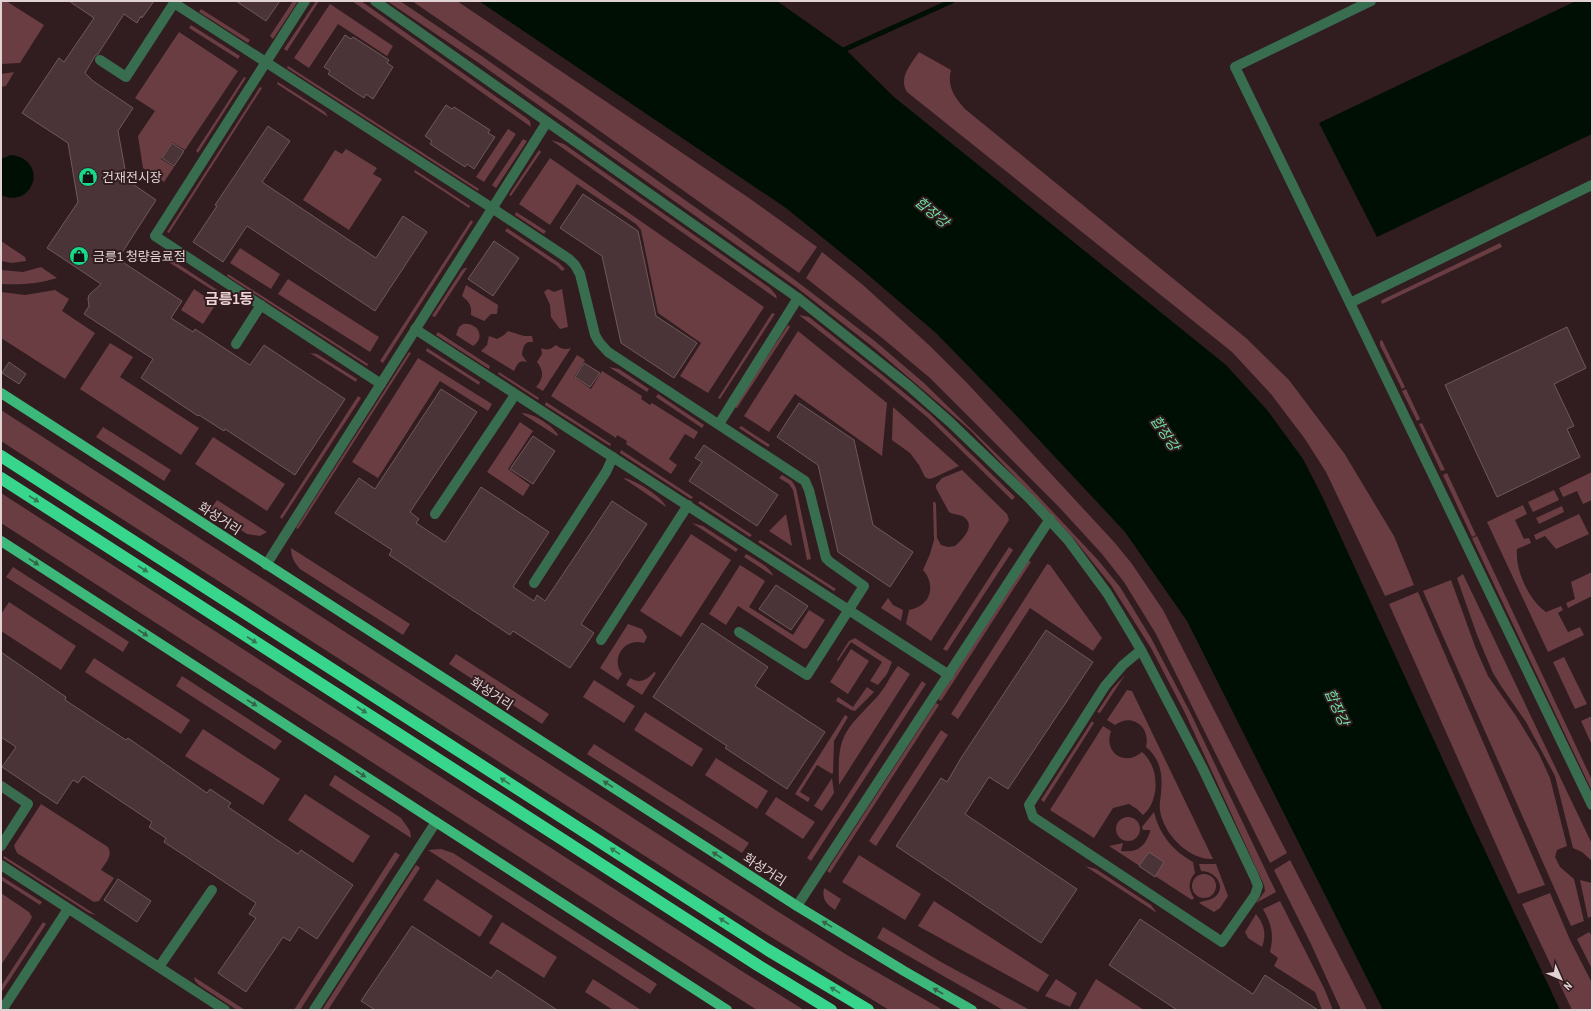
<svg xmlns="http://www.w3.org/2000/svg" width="1593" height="1011" font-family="'Archivo Narrow','Noto Sans KR',sans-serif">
<rect width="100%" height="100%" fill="#311c1f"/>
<g fill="#6a3d43">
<polygon points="1,1 6,1 44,25 20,63 1,64"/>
<polygon points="293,1 298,1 273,39 270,36"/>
<polygon points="316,1 319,1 287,51 284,49"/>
<polygon points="352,1 361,1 525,117 530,121 531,127"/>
<polygon points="387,1 400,1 483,57 733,234 799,283 876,342 924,383 1023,480 1097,559 1120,587 1151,638 1190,712 1276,892 1256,903 1265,891 1264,885 1185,713 1151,648 1111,585 1074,539 970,430 873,347 796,287 479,63"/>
<polygon points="412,1 457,1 749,198 817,247 799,273 559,102"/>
<polygon points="330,4 393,46 387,56 338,24 309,68 294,58"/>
<polygon points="201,9 250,40 248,43 199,12"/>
<polygon points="191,25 240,56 238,59 189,28"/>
<polygon points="179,32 238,71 185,150 172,142 161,159 174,167 164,182 143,168 138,136 155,111 135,98"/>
<path d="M 919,52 L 951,70 C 947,86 954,97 965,109 L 1246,338 L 1289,380 L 1344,453 L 1394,536 L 1414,585 L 1385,596 L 1326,472 L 1305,439 L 1271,394 L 1232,352 L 907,92 C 898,78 911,64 919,52 Z"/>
<polygon points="288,66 479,189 478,191 287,68"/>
<polygon points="14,72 6,86 1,87 1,74"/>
<polygon points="244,77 246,78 198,153 196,151"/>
<polygon points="278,82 325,112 328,117 277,84"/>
<polygon points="260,87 262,88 169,233 167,232"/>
<polygon points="508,129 516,134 484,182 476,177"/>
<polygon points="523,139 527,141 496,188 492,185"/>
<polygon points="551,140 564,144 770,288 776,295 777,299"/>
<polygon points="346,149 377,168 373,174 382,179 349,230 303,200 335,150 342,154"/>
<polygon points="539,150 541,152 511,196 509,195"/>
<polygon points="550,158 764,307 708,393 680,376 701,343 658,313 641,230 636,224 577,184 550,225 519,204"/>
<polygon points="415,170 470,206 469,208 414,172"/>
<polygon points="516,212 546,231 544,234 515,215"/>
<polygon points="471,220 473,222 383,363 380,361"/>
<polygon points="507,228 559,263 565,269 562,271 557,266 505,231"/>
<polygon points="1,241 25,257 26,261 12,263 1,261"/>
<polygon points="1500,243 1502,247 1382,304 1381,301 1384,299"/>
<polygon points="240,248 280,274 271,289 230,263"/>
<polygon points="822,252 863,285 930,346 968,384 1115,543 1132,564 1163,610 1287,853 1270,863 1156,634 1124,582 1102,554 1059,507 930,378 881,337 806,278"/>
<polygon points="172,260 219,291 225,298 170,263"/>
<path d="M 41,267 L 57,278 C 38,284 21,285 1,284 L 1,270 L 23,272 Z"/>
<polygon points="465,268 467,268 435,317 432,316 462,270"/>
<polygon points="228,274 368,364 367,366 227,276"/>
<polygon points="288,279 379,337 370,352 278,294"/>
<path d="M 466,285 L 498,305 L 497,314 L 491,314 L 484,321 L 471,315 C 472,305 469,302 462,296 Z"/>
<polygon points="194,289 216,304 203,324 181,310"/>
<polygon points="548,289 554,292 562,289 568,327 560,329 551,317 550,305 544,292"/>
<polygon points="55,290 69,299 62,311 95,333 65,379 1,338 1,292 25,295"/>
<polygon points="772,313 775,314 720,399 718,398"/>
<polygon points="799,315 809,317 880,373 930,414 1015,497 1012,500 927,417 877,376"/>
<path d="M 463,324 C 478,322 486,338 473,346 L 456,335 L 459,327 Z"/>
<polygon points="788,325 790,327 737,408 734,407"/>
<path d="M 508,331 L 524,336 L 532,336 L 533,342 L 528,342 C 523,345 523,349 522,355 L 527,362 C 519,359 517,365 514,371 L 481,351 L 487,345 L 489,336 L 497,339 L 504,335 Z"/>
<polygon points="798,331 887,403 882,456 795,394 769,432 744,416"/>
<polygon points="438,332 490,366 489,369 436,335"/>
<polygon points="1382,340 1405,387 1402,389 1380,345 1380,341"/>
<polygon points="110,343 133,357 120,377 199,428 181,455 80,389"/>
<path d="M 556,345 C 561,349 564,350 571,348 L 543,391 L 536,387 C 544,378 544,371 537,362 L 542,354 L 541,348 C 548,351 551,349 556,345 Z"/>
<polygon points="427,348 480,382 479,385 426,351"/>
<polygon points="409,352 411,353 298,529 296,528"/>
<polygon points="310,353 317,354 357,379 356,382"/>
<polygon points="577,355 585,360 574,377 591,389 602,371 642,396 641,399 650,405 652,403 698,432 694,439 685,434 669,459 677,465 671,474 626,444 627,441 617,435 616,438 551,396"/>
<polygon points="418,358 492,404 488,411 440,381 378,478 352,462"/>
<polygon points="609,367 619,369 649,389 647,392"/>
<polygon points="499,372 539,398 538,400 498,374"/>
<polygon points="1406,389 1420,419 1417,421 1402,391"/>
<polygon points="658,394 704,425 702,428 656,397"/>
<polygon points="358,396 361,398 282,519 280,517"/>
<polygon points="546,402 611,444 610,446 545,405"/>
<polygon points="893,407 959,466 933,478 929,479 925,477 919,465 910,453 892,440"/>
<polygon points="1,410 777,911 847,955 943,1010 889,1010 763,932 1,441"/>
<path d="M 521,413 C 533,413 552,425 558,435 L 557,436 Z"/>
<polygon points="520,422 533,431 508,469 530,485 523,496 487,472"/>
<polygon points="1422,423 1445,470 1441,471 1419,424"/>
<polygon points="741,426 770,445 768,447 739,428"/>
<polygon points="103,427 171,470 164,481 96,437"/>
<polygon points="213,437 285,484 267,511 195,464"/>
<polygon points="621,450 693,497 691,499 620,453"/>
<path d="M 962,470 L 1007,514 L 1009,520 L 931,641 L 906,624 L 909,610 C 930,607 937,586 923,570 L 930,554 L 934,540 L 933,502 L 935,502 L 936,504 L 937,538 L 941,545 L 948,547 L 955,546 C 963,539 976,526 964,517 C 960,514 954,515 949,512 L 936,488 L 936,485 L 942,478 Z"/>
<polygon points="1592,472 1592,500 1583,504 1577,491 1563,497 1559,488"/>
<polygon points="1447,473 1476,535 1472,537 1443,475"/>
<polygon points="782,475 792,481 796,488 811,559 807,560 793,490 789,484 779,478"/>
<path d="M 623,478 C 632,478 663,497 666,507 Z"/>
<polygon points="1554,490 1559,500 1533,512 1528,502"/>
<polygon points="1,493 740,970 804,1010 757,1010 727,991 1,523"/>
<polygon points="217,500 267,532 260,536 247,534 210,510"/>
<polygon points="700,501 752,535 750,537 698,503"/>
<path d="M 1523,505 L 1527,514 L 1515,520 L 1524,539 L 1529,538 L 1531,543 L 1517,549 C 1515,571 1529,600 1546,612 L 1561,606 L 1563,610 L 1558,613 L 1568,632 L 1580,627 L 1584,635 L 1548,652 L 1487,522 Z"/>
<polygon points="1562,506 1564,512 1539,524 1536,518"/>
<polygon points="786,514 792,546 769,531"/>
<polygon points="1579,514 1589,534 1556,549 1545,536 1536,540 1534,535"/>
<polygon points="692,523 703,526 738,549 736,552"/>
<polygon points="691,534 731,560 681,637 640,611"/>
<polygon points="1477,536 1592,780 1592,791 1472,538"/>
<polygon points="760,540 836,589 834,591 758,542"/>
<polygon points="1009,547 1013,550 947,651 943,649"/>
<path d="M 291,548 L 410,624 L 403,635 L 300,569 C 294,562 291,557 291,548 Z"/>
<path d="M 746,554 C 754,559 771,567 773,576 L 744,557 Z"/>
<polygon points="1028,560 1031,562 941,701 938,699"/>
<polygon points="1047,564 1050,565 1102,638 1093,651 1030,608 958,719 951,714"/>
<polygon points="740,565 765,581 749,607 793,635 809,610 825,620 807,648 804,649 738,606 726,625 709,614"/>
<polygon points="13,567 129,642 123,652 6,577"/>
<polygon points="1592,572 1592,596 1568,608 1566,603 1575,599 1571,582"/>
<polygon points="1463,574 1592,844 1592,861 1582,852 1573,848 1555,776 1526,722 1501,686 1493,673 1477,635 1457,578"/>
<polygon points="1451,580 1476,649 1488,676 1516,716 1539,754 1550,778 1567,846 1557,850 1555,857 1560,867 1574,879 1584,921 1571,926 1423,591"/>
<polygon points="1418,592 1545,885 1518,894 1389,604"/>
<polygon points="888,598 893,605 903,610 901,621 881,608"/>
<polygon points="9,602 76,646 61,670 1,631 1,614"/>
<path d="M 628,624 L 642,629 L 647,637 L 644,643 C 625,637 610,658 622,674 L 618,680 L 600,668 Z"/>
<polygon points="855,638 892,662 887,674 878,685 870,681 882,662 851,642 838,661 837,660 849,641"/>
<polygon points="851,649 869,661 848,694 830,682"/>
<polygon points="456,654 549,714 542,724 449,664"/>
<polygon points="1564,657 1587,704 1575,709 1553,662"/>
<polygon points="94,658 190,720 181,734 85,672"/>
<path d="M 898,666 L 910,674 L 839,785 C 837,734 844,732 877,697 C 886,687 890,676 898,666 Z"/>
<path d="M 654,672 L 656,673 L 642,695 L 626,685 L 630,678 C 640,684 647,680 654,672 Z"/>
<polygon points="1125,675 1100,713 1097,712 1113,688"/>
<polygon points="182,676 282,741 275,750 176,686"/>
<polygon points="594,680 635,706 624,723 583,697"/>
<polygon points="922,681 926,684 811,861 807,858"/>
<polygon points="867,687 874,692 855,711 851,710 836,701 838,697 853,707"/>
<path d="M 1127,690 L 1132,691 L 1213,859 C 1189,860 1163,834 1160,810 C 1159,804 1161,798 1161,792 C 1163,774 1160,758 1146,747 C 1151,727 1132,712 1115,725 L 1107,720 Z"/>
<polygon points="936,703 939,705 830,873 827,871"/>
<polygon points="645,712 703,749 692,767 634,730"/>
<polygon points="845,715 848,717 834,741 833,773 832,774 817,765 800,792 810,798 808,802 795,794"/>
<polygon points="1592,716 1592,745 1581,721"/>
<polygon points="1092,721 1094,723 1044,802 1041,800"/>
<path d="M 1103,726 L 1111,731 C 1103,753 1125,767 1142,752 C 1160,767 1160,801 1143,815 L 1137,809 L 1129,804 L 1113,808 L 1094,838 L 1050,810 Z"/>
<polygon points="203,729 280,779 263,805 185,756"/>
<polygon points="941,730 948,735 876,846 869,841"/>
<polygon points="594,744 749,843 742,853 587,754"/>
<polygon points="716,758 768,791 757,809 705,775"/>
<polygon points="335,775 401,818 410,831 411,838 329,785"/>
<polygon points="832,778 834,793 822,811 814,806"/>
<polygon points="305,794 370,836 353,863 288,820"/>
<polygon points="776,797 815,822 803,839 765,814"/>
<path d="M 41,804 L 108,847 C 113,856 106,862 101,870 L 114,878 L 99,901 L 94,902 L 17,853 L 14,846 L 15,844 Z"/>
<path d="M 1154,812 C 1159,834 1173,851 1193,862 L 1195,873 C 1188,881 1188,889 1194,898 L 1192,900 L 1109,846 L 1123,843 L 1121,851 C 1137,853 1145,847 1150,832 L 1150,830 L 1143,830 L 1142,827 Z"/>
<circle cx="1128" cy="829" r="12"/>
<polygon points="441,849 453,853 657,984 650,994 428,850"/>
<polygon points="395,852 400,855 300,1010 294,1010"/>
<polygon points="859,855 921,894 905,920 842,882"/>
<polygon points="4,856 96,915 89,913 3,858"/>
<polygon points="1290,860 1367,1010 1341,1010 1311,944 1274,870"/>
<path d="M 1199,864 L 1216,864 L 1228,896 L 1220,908 L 1214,912 L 1199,903 C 1204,900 1211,901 1216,896 C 1227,885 1214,871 1201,871 Z"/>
<polygon points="416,865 420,868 328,1010 322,1010"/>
<polygon points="1085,866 1096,869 1151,905 1157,913"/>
<circle cx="1204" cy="886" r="12"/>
<polygon points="1,876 42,902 40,905 1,880"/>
<polygon points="437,879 493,916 480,937 423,900"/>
<polygon points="1580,880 1592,883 1592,916 1588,918"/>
<path d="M 824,888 L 841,899 L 835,910 C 825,903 822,899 824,888 Z"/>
<polygon points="1,893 29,912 32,917 29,923 1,965"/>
<polygon points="1550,893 1570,940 1592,983 1592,1010 1572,1010 1522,904"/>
<polygon points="934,901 1049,975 1038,992 918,926"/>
<path d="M 1280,901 L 1324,988 L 1333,1010 L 1322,1010 L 1315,992 L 1274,966 L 1278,958 L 1270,952 C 1274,935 1272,925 1263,909 Z"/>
<path d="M 1256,914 C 1264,924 1267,934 1262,947 L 1248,938 L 1245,932 Z"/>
<polygon points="43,922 46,924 1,993 1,986"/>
<polygon points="502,922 557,957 544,978 489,943"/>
<polygon points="883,927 941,962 1030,1010 1003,1010 877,938"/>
<polygon points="1589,932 1592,936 1592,969 1577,939"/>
<polygon points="194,977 245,1010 237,1010 199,985 195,981"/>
<polygon points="593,979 641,1010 613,1010 585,992"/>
<polygon points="1056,979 1077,993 1070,1007 1045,996"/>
<polygon points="1096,979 1144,1010 1078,1010"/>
</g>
<g fill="#000f04">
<polygon points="479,1 777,1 845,49 894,97 1226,365 1267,410 1303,459 1322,496 1471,821 1560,1010 1383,1010 1187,621 1125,532 1012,411 936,333 860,268 786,208"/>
<polygon points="1576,1 1592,1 1592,134 1377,237 1319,123"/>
<path d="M 11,155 C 50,160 33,210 1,195 L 1,159 Z"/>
</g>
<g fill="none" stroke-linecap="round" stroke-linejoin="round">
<polyline stroke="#000f04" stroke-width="5" points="839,52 952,1"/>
</g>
<g fill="#4a3437" stroke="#70585b">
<polygon points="69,1 154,1 142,18 141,16 137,23 124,14 98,54 95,56 85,73 93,81 133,108 118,131 127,180 156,200 118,259 182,301 171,318 193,332 195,329 250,365 264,345 345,399 295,475 225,429 224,431 199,415 198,416 141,378 153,359 84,314 89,306 88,299 89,295 101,284 47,248 78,202 68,143 22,113 59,58 64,62 94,18"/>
<polygon points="236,1 280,1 266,21"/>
<polygon points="345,35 351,39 353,37 389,60 387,63 393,67 373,99 366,94 364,98 328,74 330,71 324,67"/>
<polygon points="446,105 452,109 454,107 490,130 488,133 495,137 474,169 467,164 465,167 430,144 432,141 425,136"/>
<polygon points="268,126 290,141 262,182 376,258 403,216 427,232 375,311 247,226 223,262 193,242 217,206 215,205"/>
<polygon points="172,143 184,151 174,166 162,158"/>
<polygon points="583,194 638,231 656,316 697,343 674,378 621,343 602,256 560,228"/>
<polygon points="494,241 519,258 493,296 468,279"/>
<polygon points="1567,327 1586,368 1554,384 1574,426 1567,429 1580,457 1497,497 1445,385"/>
<polygon points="9,362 26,374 19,384 2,373"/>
<polygon points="584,363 600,373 590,387 575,377"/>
<polygon points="441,389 477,412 410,512 419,519 416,523 445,542 481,487 549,532 513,587 534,601 537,595 545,601 612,501 647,524 581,624 594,633 570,668 513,631 510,635 389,555 392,550 335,513 359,478 375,489"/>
<polygon points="799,403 854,440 873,525 913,552 890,587 838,552 818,465 777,437"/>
<polygon points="533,436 555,451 533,484 510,469"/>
<polygon points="704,445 778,495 757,526 689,481 702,462 695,458"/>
<polygon points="776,585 808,606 791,630 759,609"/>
<polygon points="702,623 768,667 755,686 825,732 787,789 725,748 727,746 653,697"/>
<polygon points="1046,630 1093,662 1008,789 989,777 965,814 1077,889 1041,943 896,846 941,778 947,782 961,758"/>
<polygon points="1,652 66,697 65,700 126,740 128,738 207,793 210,789 231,803 228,807 298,854 301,850 353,885 317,939 299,927 290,941 283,937 246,992 218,973 256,918 249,914 256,903 164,842 166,838 149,827 152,822 83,776 78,783 73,780 57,804 2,767 16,747 1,737"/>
<polygon points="1149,852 1164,862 1155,877 1139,866"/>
<polygon points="118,879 151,901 137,922 104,900"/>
<polygon points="1140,919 1253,994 1265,975 1318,1010 1177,1010 1109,965"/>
<polygon points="412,926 491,978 497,970 557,1010 375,1010 361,1001"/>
</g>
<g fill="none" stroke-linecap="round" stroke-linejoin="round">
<g stroke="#386d50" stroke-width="10">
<polyline points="305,1 155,236 381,384"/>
<polyline points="375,1 798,298 909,386 950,422 1030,499 1068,540 1107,593 1125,623 1141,650 1202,767 1254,876 1258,886 1255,895 1222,942 1033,817 1029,805 1105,686 1123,665 1141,650"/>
<polyline points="100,60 126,77 174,3 492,208 569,259 575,265 580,274 595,335 599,342 608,352 805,481 809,490 826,558 830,562 864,586 807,675 739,632"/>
<polyline points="1592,185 1350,303 1592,805"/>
<polyline points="1350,303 1235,67 1371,1"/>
<polyline points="415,329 949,675"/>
<polyline points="236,344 261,305"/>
<polyline points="719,424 798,298"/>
<polyline points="435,514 515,395"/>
<polyline points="266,565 547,122"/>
<polyline points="534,583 606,472 613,457"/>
<polyline points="601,640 688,505"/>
<polyline points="1,786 28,804 1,846"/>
<polyline points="1,865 225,1010"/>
<polyline points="797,906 1050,519"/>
<polyline points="159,967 212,890"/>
<polyline points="2,1010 68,909"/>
<polyline points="314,1010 436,822"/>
</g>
<g stroke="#3cb87b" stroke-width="10">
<polyline points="1,393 797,906 904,971 972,1010"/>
<polyline points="1,541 727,1010"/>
</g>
<g stroke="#38d58c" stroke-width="12">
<polyline points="1,456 768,950 868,1010"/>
<polyline points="1,478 759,966 831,1010"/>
</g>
</g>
<defs><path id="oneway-solid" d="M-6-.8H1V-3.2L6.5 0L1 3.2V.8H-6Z"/></defs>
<g fill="#347856">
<use href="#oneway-solid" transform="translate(34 499) rotate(33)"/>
<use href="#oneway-solid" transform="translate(143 569) rotate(33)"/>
<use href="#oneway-solid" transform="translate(252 640) rotate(33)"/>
<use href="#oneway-solid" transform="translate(362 710) rotate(33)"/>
<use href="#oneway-solid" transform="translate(505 781) rotate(-147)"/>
<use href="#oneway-solid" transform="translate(615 851) rotate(-147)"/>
<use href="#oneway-solid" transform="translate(724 921) rotate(-147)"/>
<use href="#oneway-solid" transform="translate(835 990) rotate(-149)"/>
</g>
<g fill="#366248">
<use href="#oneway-solid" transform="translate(34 562) rotate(33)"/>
<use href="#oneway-solid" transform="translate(143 633) rotate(33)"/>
<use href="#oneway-solid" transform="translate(252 703) rotate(33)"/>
<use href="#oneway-solid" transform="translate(361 774) rotate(33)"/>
<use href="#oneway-solid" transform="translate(608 784) rotate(-147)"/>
<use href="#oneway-solid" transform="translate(717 855) rotate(-147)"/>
<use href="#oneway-solid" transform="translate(827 924) rotate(-149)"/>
<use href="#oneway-solid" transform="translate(938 991) rotate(-150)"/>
</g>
<defs>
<g id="shop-disc" transform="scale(1)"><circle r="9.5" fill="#18d989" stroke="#311c1f"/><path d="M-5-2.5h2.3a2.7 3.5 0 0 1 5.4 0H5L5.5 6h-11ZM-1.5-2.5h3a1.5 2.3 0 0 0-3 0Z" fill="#111"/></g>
</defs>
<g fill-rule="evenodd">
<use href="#shop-disc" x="88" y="177"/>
<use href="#shop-disc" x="79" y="256"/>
</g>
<g text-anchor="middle" stroke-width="4" stroke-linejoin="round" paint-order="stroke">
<g font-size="13" fill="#e1d3d4" stroke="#311c1f" text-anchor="start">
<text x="102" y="182">건재전시장</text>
<text x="93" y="261">금릉1 청량음료점</text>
</g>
<g font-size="13" fill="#e1d3d4" stroke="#311c1f">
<text transform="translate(220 518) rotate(33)" y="5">화성거리</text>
<text transform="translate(492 693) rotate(33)" y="5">화성거리</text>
<text transform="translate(765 869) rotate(33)" y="5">화성거리</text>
</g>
<g font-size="14" font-style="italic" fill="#70e1a3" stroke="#311c1f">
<text transform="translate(932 212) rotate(40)" y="5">합장강</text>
<text transform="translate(1165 433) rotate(56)" y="5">합장강</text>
<text transform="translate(1337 707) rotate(66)" y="5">합장강</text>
</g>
<g font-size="15" font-weight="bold" fill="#f0d3d6" stroke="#311c1f">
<text x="229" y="304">금릉1동</text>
</g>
</g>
<rect width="1593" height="1011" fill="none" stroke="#e1d3d4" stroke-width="4"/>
<g transform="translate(1561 979) rotate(135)" stroke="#311c1f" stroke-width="3" paint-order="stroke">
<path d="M0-3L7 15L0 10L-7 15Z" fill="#e1d3d4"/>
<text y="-6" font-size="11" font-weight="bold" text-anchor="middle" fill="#e1d3d4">N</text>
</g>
</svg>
